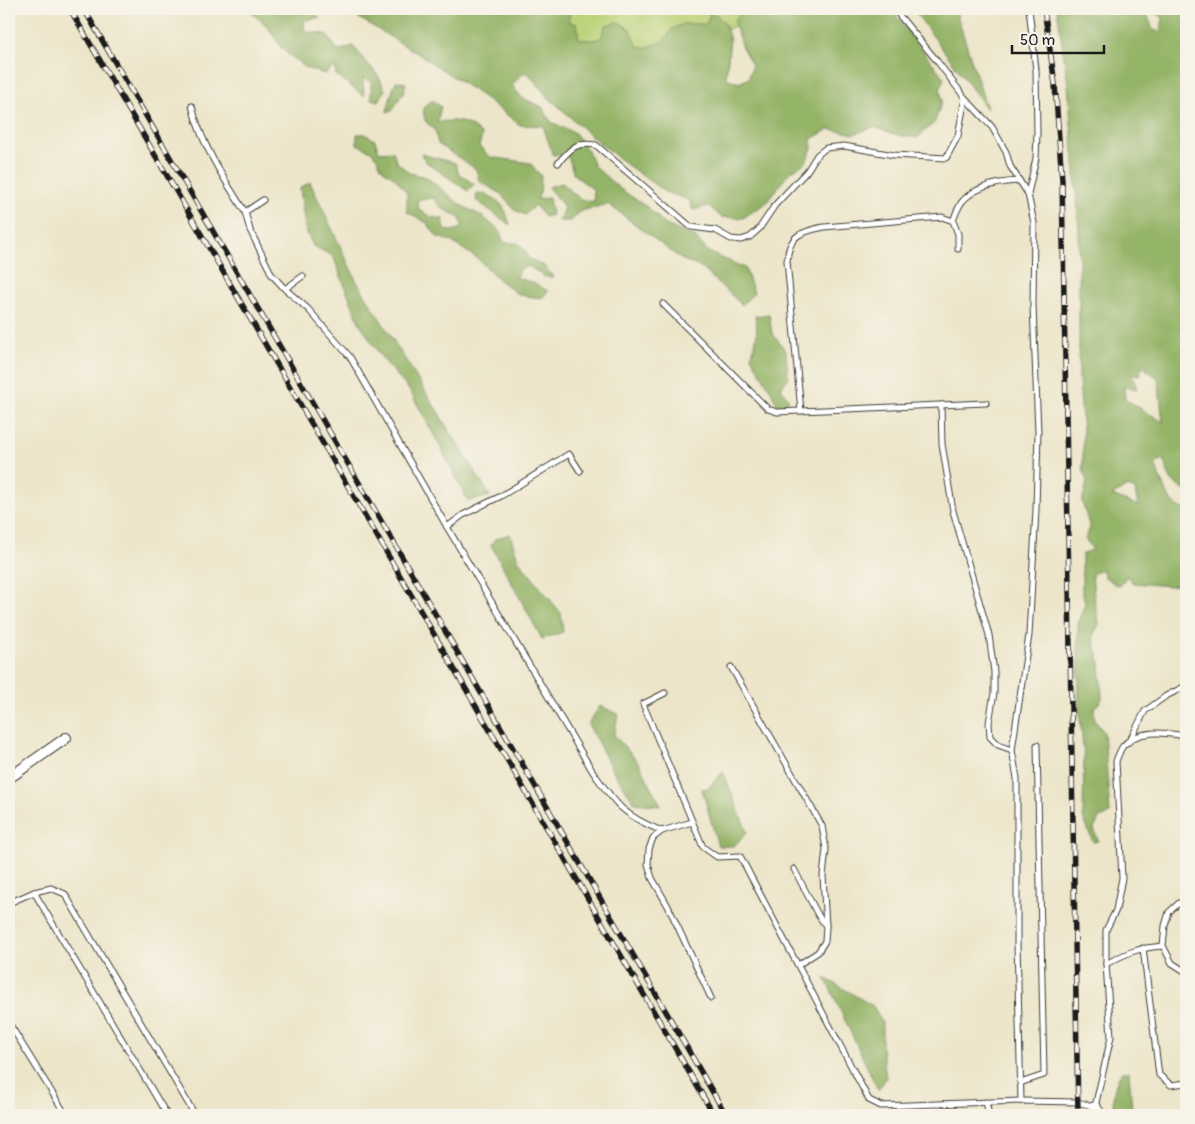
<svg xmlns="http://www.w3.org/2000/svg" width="1195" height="1124" font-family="Pangolin,sans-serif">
<rect width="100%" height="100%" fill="#f7f3e8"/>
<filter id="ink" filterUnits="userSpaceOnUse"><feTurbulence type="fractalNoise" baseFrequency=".02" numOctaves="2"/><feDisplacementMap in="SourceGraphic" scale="10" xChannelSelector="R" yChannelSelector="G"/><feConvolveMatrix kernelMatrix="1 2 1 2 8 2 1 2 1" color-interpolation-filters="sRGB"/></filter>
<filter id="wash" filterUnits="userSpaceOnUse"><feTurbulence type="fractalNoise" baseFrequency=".0096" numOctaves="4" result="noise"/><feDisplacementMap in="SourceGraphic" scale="20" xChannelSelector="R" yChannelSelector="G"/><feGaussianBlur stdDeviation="1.12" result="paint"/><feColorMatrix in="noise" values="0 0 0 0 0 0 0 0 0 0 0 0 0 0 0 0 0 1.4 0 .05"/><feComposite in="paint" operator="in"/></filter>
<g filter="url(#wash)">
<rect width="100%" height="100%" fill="#ece5c9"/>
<polygon fill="#bbd277" stroke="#6c774a" points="540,9 768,9 644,71 581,59"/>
<g fill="#94b468" stroke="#586842" fill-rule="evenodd">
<polygon points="254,9 309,9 320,18 304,20 305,32 326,34 338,51 353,46 379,77 385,90 379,101 371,99 371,82 363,78 364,96 336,75 335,66 325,74 306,68 282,49 268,27 252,13"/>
<polygon points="344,9 569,9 570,22 577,24 579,39 592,40 601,38 606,25 618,22 630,29 638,47 648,47 664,41 672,29 683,24 707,24 711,9 725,24 730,40 726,78 739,83 749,78 752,65 741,45 734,21 740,13 732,13 721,9 775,9 776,11 784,9 891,9 944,78 940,90 942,100 935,122 917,138 897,135 874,127 854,134 829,129 811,139 812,148 806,162 789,173 766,203 743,218 721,217 709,206 693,210 689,200 665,192 626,164 589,134 546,95 527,72 521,75 512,85 522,98 542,107 551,122 575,133 588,151 594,166 620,189 647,207 666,225 696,238 708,252 745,268 754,293 742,305 702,268 681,259 608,204 581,211 571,221 559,221 564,207 548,187 562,183 580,199 594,202 593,189 574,175 568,156 553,155 543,126 520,125 485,98 422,56"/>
<polygon points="913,9 955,9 987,109"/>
<path d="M 1057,9 L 1125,9 L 1130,16 L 1147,14 L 1153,30 L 1161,32 L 1163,17 L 1151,11 L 1151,9 L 1186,9 L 1186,492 L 1171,480 L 1163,459 L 1155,463 L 1159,476 L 1171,501 L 1185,511 L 1182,537 L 1186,556 L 1186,582 L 1171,586 L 1133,583 L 1127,576 L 1121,584 L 1116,585 L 1105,577 L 1102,569 L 1092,574 L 1094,596 L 1099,624 L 1093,636 L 1100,663 L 1102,699 L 1094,709 L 1095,721 L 1104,732 L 1110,814 L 1099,818 L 1094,829 L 1098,841 L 1093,842 L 1083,817 L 1084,757 L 1079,708 L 1078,622 L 1085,603 L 1082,590 L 1082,555 L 1093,549 L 1085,539 L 1090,528 L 1082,502 L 1087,482 L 1083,470 L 1083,434 L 1079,380 L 1079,227 L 1068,85 ZM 1142,366 L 1158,378 L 1163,422 L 1125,399 L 1124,387 L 1137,389 L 1132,374 L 1140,375 ZM 1127,486 L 1135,490 L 1138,506 L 1112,496 Z"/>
<polygon points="396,81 406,83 404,91 392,111 387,112 391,95"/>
<path d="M 432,100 L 441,107 L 437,122 C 457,120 466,120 482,135 L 479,146 L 490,157 L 530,163 L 541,176 L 540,193 L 537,199 L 549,198 L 552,215 L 544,217 L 535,205 L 525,215 L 515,210 L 500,193 L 479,181 L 476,169 L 438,144 L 435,130 L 425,121 L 423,108 Z"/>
<path d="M 357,134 L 365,134 L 375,140 L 379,152 L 393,151 L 396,161 L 409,173 L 426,177 L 462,206 L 480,215 L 499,230 L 504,243 L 518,243 L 526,252 L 528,258 L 544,266 L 553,277 L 545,277 L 528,266 L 519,270 L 517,278 L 532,282 L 548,291 L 542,298 L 519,295 L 499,280 L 478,259 L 451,241 L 437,237 L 427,223 L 407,212 L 407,193 L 395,178 L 382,169 L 377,158 L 371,151 L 357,144 ZM 434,198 C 436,201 439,206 442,208 C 451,215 463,214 462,228 L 452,231 L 445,230 L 443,219 L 431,217 L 419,210 L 417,200 Z"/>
<polygon points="421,154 455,163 459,174 474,184 468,191 426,162"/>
<polygon points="310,182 356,280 490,496 468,501 441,448 410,391 382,358 359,322 333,256 313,246 305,228 300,188"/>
<path d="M 477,193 C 498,196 505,205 510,225 L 476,200 Z"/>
<path d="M 769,314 L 772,333 L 786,351 L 788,378 L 781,388 L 789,400 L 778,408 C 772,389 760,374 751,356 C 757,342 758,331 755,316 Z"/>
<polygon points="510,534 518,560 561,613 563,632 542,639 491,545 495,539"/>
<polygon points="600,706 618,714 614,735 639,763 661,806 635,803 613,771 588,724"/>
<polygon points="723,772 747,832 734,846 718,846 702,789 708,788"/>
<polygon points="825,978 873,1006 882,1022 882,1048 886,1078 878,1090"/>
<path d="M 1121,1072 L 1129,1072 L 1132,1110 L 1128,1115 L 1115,1115 C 1111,1098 1114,1087 1121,1072 Z"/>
</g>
</g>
<g filter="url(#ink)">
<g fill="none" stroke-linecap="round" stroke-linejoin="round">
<g stroke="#3b3a36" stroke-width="7">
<g id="lane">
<polyline points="894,9 937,61 965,98 992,127 1006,152 1010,166 1028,194"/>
<path d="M 192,106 C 201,144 224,179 245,212"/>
<path d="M 558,163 C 572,148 574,142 596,145 L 691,227 L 715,230 L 731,239 L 741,240 L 750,237 L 759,229 L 775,205 L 807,171 L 817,155 L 826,148 L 844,146 L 894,155 L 946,158 L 958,136 L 965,98"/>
<path d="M 263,200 L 245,212 L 250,230 L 272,275 L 285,289 L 308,309 L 350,357 L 447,527 L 593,772 C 616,805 624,816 662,831"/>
<path d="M 953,221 C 955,215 958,208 961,203 C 974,186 1000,182 1019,181"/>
<polyline points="285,289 303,276"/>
<polyline points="663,304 768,409 777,412 986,403"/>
<polyline points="941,405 942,444 953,511 989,635 994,672 994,693 989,723 990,737 998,745 1012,750"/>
<path d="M 801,411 L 787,261 C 789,235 800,232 824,227 L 942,217 L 953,221 L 958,234 L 958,249"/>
<polyline points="447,527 463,515 501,496 569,454 580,471"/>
<polyline points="731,667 822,826 826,849 823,876 826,926 825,941 818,952 798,965"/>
<path d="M 665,693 L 643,704 L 703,847 L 717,857 L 740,856 L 869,1100 L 881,1106 L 1021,1101 L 1078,1102 L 1095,1107 L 1111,1037 L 1106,964 L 1106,930 L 1116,910 L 1122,878 L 1116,761 C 1118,756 1120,750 1123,746 C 1138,728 1166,733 1186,736"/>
<polyline points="1129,742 1145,711 1166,696 1186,686"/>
<polyline points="692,822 662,831 653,838 649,849 648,864 652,878 668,906 711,998"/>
<polyline points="794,869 818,915 826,926"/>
<polyline points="34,892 167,1115"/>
<polyline points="9,903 34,892 51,888 65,894 195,1115"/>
<polyline points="1186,905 1179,903 1169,912 1165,926 1163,946 1172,963 1186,972"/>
<polyline points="1143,948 1159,1075 1171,1085 1186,1083"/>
<path d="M 1106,964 C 1128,952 1138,948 1163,946"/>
<polyline points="9,1023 66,1115"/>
<polyline points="1020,1083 1044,1075 1037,745"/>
<polyline points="1021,1101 1017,943 1017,778 1012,750 1029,635 1036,510 1038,432 1033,306 1034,223 1028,194 1036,158 1037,133 1036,70 1029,9"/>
<polyline points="986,1102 989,1115"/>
</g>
</g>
<g stroke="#3b3a36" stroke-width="12">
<g id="street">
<polyline points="9,778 66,738"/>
<polyline points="1095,1107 1101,1115"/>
</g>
</g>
<use href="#lane" stroke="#fff" stroke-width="5"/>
<use href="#street" stroke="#fff" stroke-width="10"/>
<g stroke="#1c1c1c" stroke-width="5.5">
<g id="rail">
<polyline points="70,9 714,1115"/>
<polyline points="84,9 726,1115"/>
<polyline points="1044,9 1055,84 1062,180 1078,1115"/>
</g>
</g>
<use href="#rail" stroke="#f7f3e8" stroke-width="4" stroke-dasharray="11" stroke-linecap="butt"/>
</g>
</g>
<rect width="1195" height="1124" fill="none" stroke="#f7f3e8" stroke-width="30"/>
<path d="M1012 45v8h92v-8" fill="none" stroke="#1c1c1c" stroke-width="2.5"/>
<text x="1020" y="45" font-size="15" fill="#1c1c1c" stroke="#f7f3e8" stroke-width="4" paint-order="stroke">50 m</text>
</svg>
